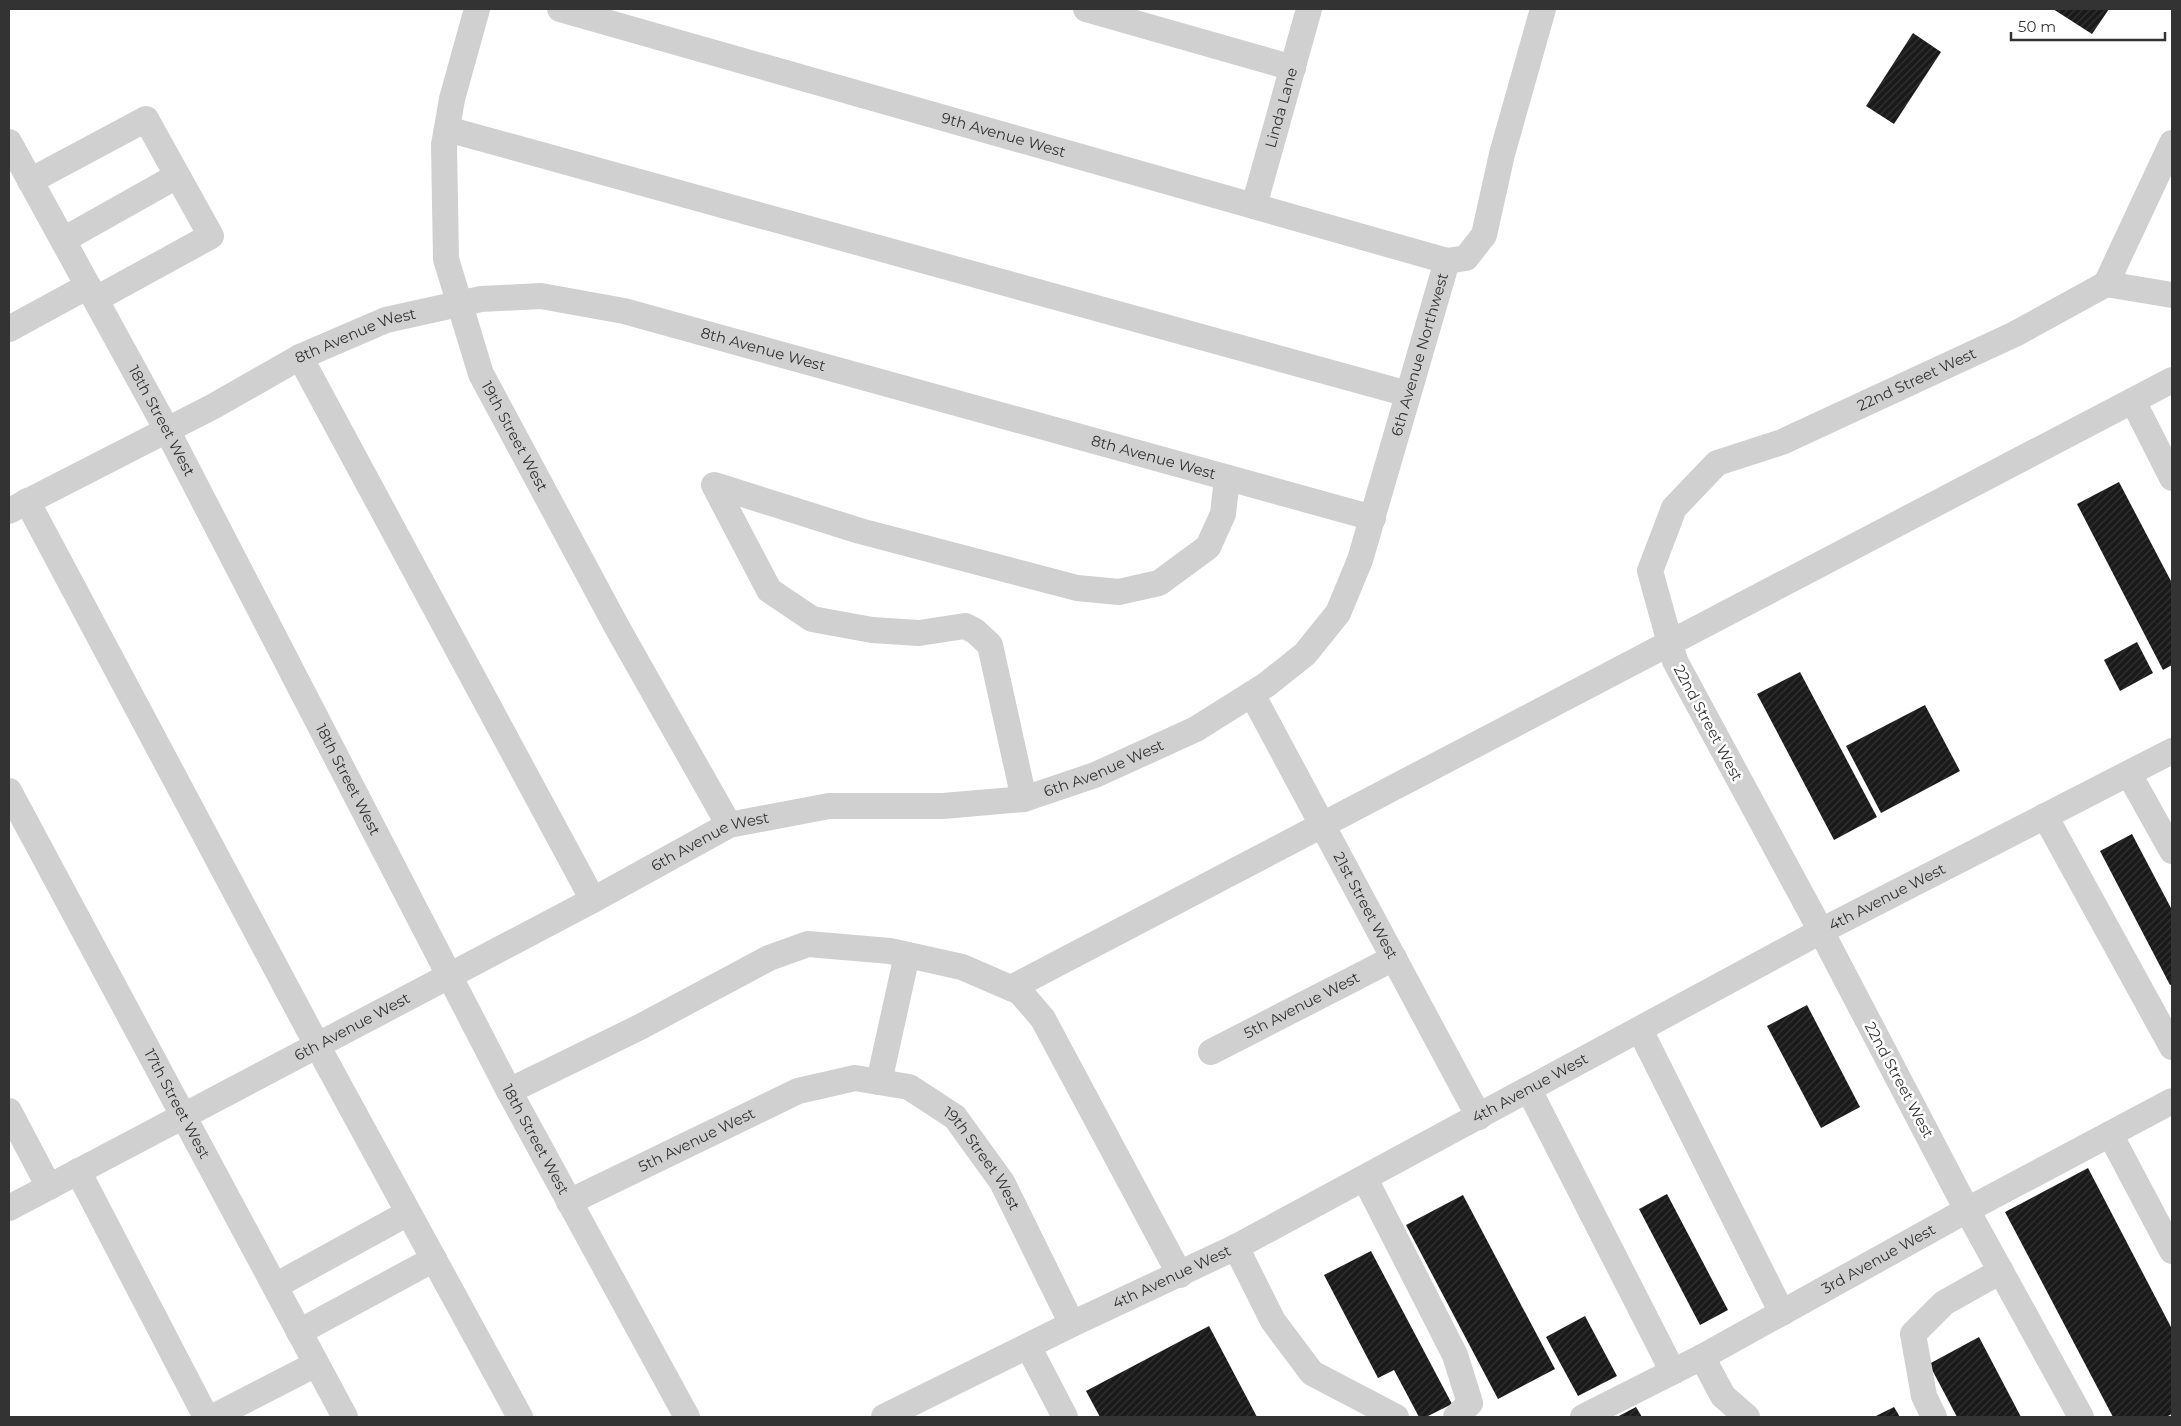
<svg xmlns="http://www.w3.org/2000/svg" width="2181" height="1426" font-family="Montserrat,sans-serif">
<defs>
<pattern id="building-hatch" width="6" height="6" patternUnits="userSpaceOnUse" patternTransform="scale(1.25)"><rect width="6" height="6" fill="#1a1a1a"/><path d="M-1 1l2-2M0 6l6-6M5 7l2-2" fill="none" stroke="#333"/></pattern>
</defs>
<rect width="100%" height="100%" fill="#fff"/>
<g fill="url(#building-hatch)">
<polygon points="2053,9 2109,9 2092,34"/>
<polygon points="1913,33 1941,52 1894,124 1866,106"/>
<polygon points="2119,482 2172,583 2172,665 2163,670 2077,504"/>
<polygon points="2137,642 2153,673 2120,691 2104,660"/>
<polygon points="1800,672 1877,817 1834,840 1757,694"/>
<polygon points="1925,705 1960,771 1881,813 1846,746"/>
<polygon points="2132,834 2172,910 2172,984 2170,985 2100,851"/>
<polygon points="1807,1005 1860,1107 1821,1128 1767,1026"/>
<polygon points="2088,1168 2172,1329 2172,1414 2166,1417 2113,1417 2005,1212"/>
<polygon points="1667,1194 1728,1310 1700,1325 1639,1209"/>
<polygon points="1463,1195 1555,1369 1498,1399 1406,1225"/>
<polygon points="1371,1251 1452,1404 1426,1417 1419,1417 1394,1370 1378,1378 1324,1275"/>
<polygon points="1585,1316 1617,1376 1578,1396 1546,1337"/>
<polygon points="1209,1326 1257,1417 1100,1417 1086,1391"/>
<polygon points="1979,1337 2021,1417 1957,1417 1929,1364"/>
<polygon points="1636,1407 1642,1417 1617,1417"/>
<polygon points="1894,1407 1900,1417 1874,1417"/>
</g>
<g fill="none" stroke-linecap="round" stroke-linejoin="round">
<g stroke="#d0d0d0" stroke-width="26">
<path id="s1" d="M 477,9 L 452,99 L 444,145 L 446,259 L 481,374 L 618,629 L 729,825"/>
<path id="s2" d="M 560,9 L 1447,261 L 1466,258 L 1484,235 L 1502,154 L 1543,9"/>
<polyline points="1086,9 1293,68"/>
<polyline points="447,129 1408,394"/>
<path id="s3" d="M 9,142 L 167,430 L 509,1091 L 687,1417"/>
<polyline points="30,181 146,119 211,236 96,299"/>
<path id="s4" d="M 1254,206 L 1309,9"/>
<polyline points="63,240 177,176"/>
<polyline points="2106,284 2172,295"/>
<polyline points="9,329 88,286"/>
<polyline points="300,357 593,900"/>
<polyline points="2133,401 2172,478"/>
<polyline points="27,501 317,1045 520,1417"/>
<path id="s5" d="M 9,511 L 214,406 L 300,357 L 386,320 L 481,299 L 541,296 L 624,311 L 1373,518"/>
<path id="s6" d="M 1252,694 L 1479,1117"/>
<polyline points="2129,774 2172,851"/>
<path id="s7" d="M 9,791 L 345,1417"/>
<polyline points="1024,799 990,645 975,631 965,626 919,633 872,630 812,619 769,590 714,485 860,531 1077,588 1119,592 1159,583 1208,547 1223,514 1227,478"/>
<polyline points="2045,816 2172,1047"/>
<polyline points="1011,988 2172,380"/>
<polyline points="1640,1030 1782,1313"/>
<path id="s8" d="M 1211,1052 L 1394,958"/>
<polyline points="879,1082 907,955"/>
<polyline points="1529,1090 1673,1372"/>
<polyline points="509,1091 640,1027 769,958 808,944 890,951 962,967 1020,992 1043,1019 1180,1275"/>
<polyline points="9,1111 49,1187"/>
<polyline points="2110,1134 2172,1251"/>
<polyline points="78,1171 206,1417"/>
<polyline points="1365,1179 1455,1355 1470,1403 1456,1417"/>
<path id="s9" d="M 569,1202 L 798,1091 L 855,1078 L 909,1087 L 955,1117 L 1002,1182 L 1072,1324"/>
<path id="s10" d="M 9,1208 L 593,900 L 729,825 L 829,806 L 943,806 L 1024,799 L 1095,775 L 1196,729 L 1266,685 L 1305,654 L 1338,613 L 1360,560 L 1447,261"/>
<polyline points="1236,1247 1273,1321 1312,1373 1396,1417"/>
<polyline points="275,1286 408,1213"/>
<polyline points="299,1332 434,1259"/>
<polyline points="1028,1346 1065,1417"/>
<polyline points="1702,1357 1723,1396 1747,1417"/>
<polyline points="213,1417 316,1364"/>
<path id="s11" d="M 884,1417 L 1072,1324 L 1236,1247 L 1821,931 L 2172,751"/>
<path id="s12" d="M 1583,1417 L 1702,1357 L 1967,1210 L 2172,1101"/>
<polyline points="1934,1417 1924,1396 1913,1334 1944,1303 2001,1271"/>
<path id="s13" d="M 2081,1417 L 1967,1210 L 1821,931 L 1675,661 L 1650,571 L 1674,508 L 1717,463 L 1782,442 L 2015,334 L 2106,284 L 2172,143"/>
</g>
</g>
<g text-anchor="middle" stroke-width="5" stroke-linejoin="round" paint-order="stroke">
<g font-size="15" fill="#333" stroke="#fff">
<text dy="5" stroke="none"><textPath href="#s4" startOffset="102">Linda Lane</textPath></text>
<text dy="5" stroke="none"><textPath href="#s2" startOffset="461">9th Avenue West</textPath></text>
<text dy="5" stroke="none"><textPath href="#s5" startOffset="389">8th Avenue West</textPath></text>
<text dy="5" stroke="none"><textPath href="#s5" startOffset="809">8th Avenue West</textPath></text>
<text dy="5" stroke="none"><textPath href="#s10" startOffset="1755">6th Avenue Northwest</textPath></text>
<text dy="5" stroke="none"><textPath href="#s13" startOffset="1298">22nd Street West</textPath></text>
<text dy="5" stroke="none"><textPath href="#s3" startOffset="318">18th Street West</textPath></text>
<text dy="5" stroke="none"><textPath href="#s1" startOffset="445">19th Street West</textPath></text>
<text dy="5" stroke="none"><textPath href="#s5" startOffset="1214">8th Avenue West</textPath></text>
<text transform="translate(1708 723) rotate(62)" y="5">22nd Street West</text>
<text dy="5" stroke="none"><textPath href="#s10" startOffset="1198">6th Avenue West</textPath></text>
<text dy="5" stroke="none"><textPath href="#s3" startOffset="722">18th Street West</textPath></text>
<text dy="5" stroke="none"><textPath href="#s10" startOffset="792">6th Avenue West</textPath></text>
<text dy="5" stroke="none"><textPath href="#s11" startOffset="1130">4th Avenue West</textPath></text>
<text dy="5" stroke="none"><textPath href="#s6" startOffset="240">21st Street West</textPath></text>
<text dy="5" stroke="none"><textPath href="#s8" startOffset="102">5th Avenue West</textPath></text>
<text dy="5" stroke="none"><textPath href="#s10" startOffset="388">6th Avenue West</textPath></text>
<text transform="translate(1899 1080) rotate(62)" y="5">22nd Street West</text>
<text dy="5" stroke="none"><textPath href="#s11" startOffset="725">4th Avenue West</textPath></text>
<text dy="5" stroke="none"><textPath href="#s7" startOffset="355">17th Street West</textPath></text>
<text dy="5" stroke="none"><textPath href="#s3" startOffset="1128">18th Street West</textPath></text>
<text dy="5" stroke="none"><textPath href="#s9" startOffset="142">5th Avenue West</textPath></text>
<text dy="5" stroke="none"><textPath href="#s9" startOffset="472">19th Street West</textPath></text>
<text dy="5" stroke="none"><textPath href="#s12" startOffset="335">3rd Avenue West</textPath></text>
<text dy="5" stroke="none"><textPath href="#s11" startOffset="320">4th Avenue West</textPath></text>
</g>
</g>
<rect width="2181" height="1426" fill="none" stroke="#333333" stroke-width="20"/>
<path d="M2011 32v8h154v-8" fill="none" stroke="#333333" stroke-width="2.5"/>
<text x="2018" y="32" font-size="15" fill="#333333" stroke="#ffffff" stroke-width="4" paint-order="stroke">50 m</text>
</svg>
